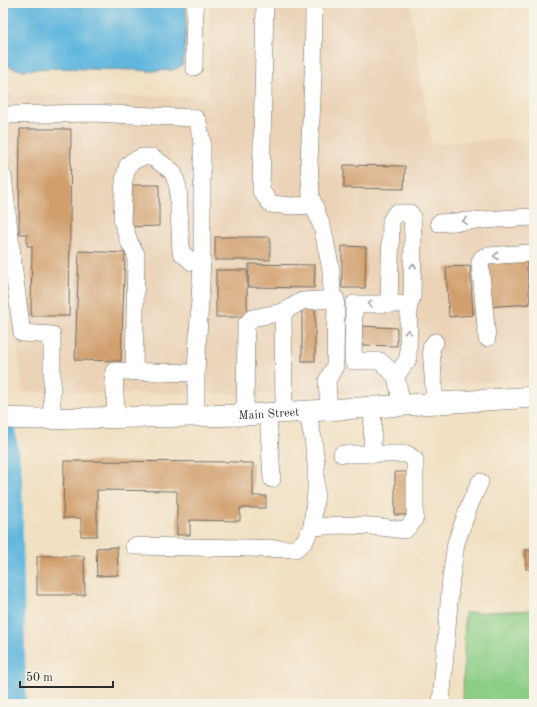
<svg xmlns="http://www.w3.org/2000/svg" width="537" height="707" font-family="'Old Standard TT',serif">
<rect width="100%" height="100%" fill="#f7f3e8"/>
<filter id="ink" filterUnits="userSpaceOnUse"><feTurbulence type="fractalNoise" baseFrequency=".025" numOctaves="2"/><feDisplacementMap in="SourceGraphic" scale="8" xChannelSelector="R" yChannelSelector="G"/><feConvolveMatrix kernelMatrix="1 2 1 2 8 2 1 2 1" color-interpolation-filters="sRGB"/></filter>
<filter id="wash" filterUnits="userSpaceOnUse"><feTurbulence type="fractalNoise" baseFrequency=".012" numOctaves="4" result="noise"/><feDisplacementMap in="SourceGraphic" scale="16" xChannelSelector="R" yChannelSelector="G"/><feGaussianBlur stdDeviation="0.9" result="paint"/><feColorMatrix in="noise" values="0 0 0 0 0 0 0 0 0 0 0 0 0 0 0 0 0 1.4 0 .05"/><feComposite in="paint" operator="in"/></filter>
<g filter="url(#wash)">
<rect width="100%" height="100%" fill="#f1e0c2"/>
<polygon fill="#ebd3b8" points="210,3 410,3 431,143 534,138 534,378 318,395 23,392 3,239 3,95 208,97"/>
<polygon fill="#8cce86" stroke="#5c7c58" points="534,610 534,704 463,704 465,613"/>
<polygon fill="#62b7de" stroke="#467184" points="7,3 186,3 186,30 183,64 180,67 172,70 150,71 136,70 52,68 21,70 13,68 7,65 6,55"/>
<g fill="none" stroke-linecap="round" stroke-linejoin="round">
<polyline stroke="#62b7de" stroke-width="22" points="3,423 11,476 15,704"/>
</g>
<g id="blocks">
<g fill="#d19f6d">
<polygon points="20,129 71,129 69,316 31,316 32,246 27,246 27,234 19,234"/>
<polygon points="344,165 405,166 404,189 344,188"/>
<polygon points="128,185 159,185 159,226 128,227"/>
<rect x="215" y="237" width="55" height="23"/>
<polygon points="342,246 366,247 365,288 342,288"/>
<polygon points="79,251 125,253 121,361 75,360"/>
<polygon points="526,257 530,304 486,307 482,260"/>
<polygon points="249,264 315,265 314,288 248,287"/>
<polygon points="470,266 473,315 449,317 446,267"/>
<rect x="216" y="270" width="31" height="47"/>
<rect x="302" y="305" width="13" height="56"/>
<polygon points="362,326 397,328 397,346 361,345"/>
<polygon points="64,461 241,462 241,463 253,463 253,496 266,496 266,508 240,508 240,521 190,520 190,535 177,535 177,491 97,490 97,536 81,536 81,518 63,518"/>
<rect x="395" y="472" width="15" height="43"/>
<polygon points="117,547 118,575 97,576 96,548"/>
<rect x="526" y="550" width="8" height="19"/>
<polygon points="37,556 84,556 85,595 37,595"/>
</g>
</g>
</g>
<g filter="url(#ink)">
<use href="#blocks" fill-opacity="0" stroke="#706a60" stroke-width="1"/>
<g fill="none" stroke-linecap="round" stroke-linejoin="round">
<g stroke="#706a60" stroke-width="18">
<g id="minor">
<polyline points="265,3 261,191 271,204 291,206 314,205"/>
<polyline points="313,3 314,10 313,78 309,161 311,197 323,230 331,270 332,299"/>
<polyline points="194,67 195,3"/>
<polyline points="3,115 92,113 195,118 198,122 202,142 202,262 196,373"/>
<polyline points="3,176 13,265 22,333 52,335 52,418"/>
<polyline points="439,223 532,217"/>
<polyline points="389,304 391,221 396,213 410,213 412,216 413,237 412,297 409,304 408,359 396,376"/>
<polyline points="399,304 354,304 353,361 380,361 396,376 402,406"/>
<polyline points="283,312 284,412"/>
<polyline points="487,338 480,262 482,258 488,256 529,253 534,255"/>
<polyline points="435,342 431,348 435,404"/>
<polyline points="134,371 136,254 130,244 122,220 124,180 128,165 133,161 142,157 152,157 161,163 173,172 178,187 181,252 192,262 202,262"/>
<polyline points="268,413 272,479"/>
<polyline points="245,415 246,325 252,318 283,312 302,301 336,299 335,366 327,381 329,410"/>
<polyline points="116,417 114,371 196,373 196,416"/>
<polyline points="372,454 373,407"/>
<polyline points="312,527 341,525 372,526 405,530 411,524 415,518 415,460 407,454 342,454"/>
<polyline points="134,546 295,549 304,542 312,527 316,492 316,464 313,438 307,411"/>
<polyline points="441,704 451,578 456,543 470,504 480,482"/>
</g>
</g>
<g stroke="#706a60" stroke-width="22">
<g id="major">
<path id="s1" d="M 3,418 L 36,419 L 245,415 L 534,397"/>
</g>
</g>
<use href="#minor" stroke="#fff" stroke-width="17"/>
<use href="#major" stroke="#fff" stroke-width="21"/>
</g>
<defs><path id="oneway-chevron" d="M-2-3.5L2.5 0L-2 3.5" fill="none" stroke-width="1.6" stroke-linecap="round" stroke-linejoin="round"/></defs>
<g stroke="#a0a0a0">
<use href="#oneway-chevron" transform="translate(465 221) rotate(176)"/>
<use href="#oneway-chevron" transform="translate(496 256) rotate(175)"/>
<use href="#oneway-chevron" transform="translate(413 266) rotate(-89)"/>
<use href="#oneway-chevron" transform="translate(370 304) rotate(-179)"/>
<use href="#oneway-chevron" transform="translate(408 332) rotate(-88)"/>
</g>
</g>
<g text-anchor="middle" stroke-width="4" stroke-linejoin="round" paint-order="stroke">
<g font-size="12" fill="#2b2b2b" stroke="#f7f3e8">
<text dy="4" stroke="none"><textPath href="#s1" startOffset="266">Main Street</textPath></text>
</g>
</g>
<rect width="537" height="707" fill="none" stroke="#f7f3e8" stroke-width="16"/>
<path d="M20 681v6h93v-6" fill="none" stroke="#2b2b2b" stroke-width="2"/>
<text x="26" y="681" font-size="12" fill="#2b2b2b" stroke="#f7f3e8" stroke-width="3" paint-order="stroke">50 m</text>
</svg>
